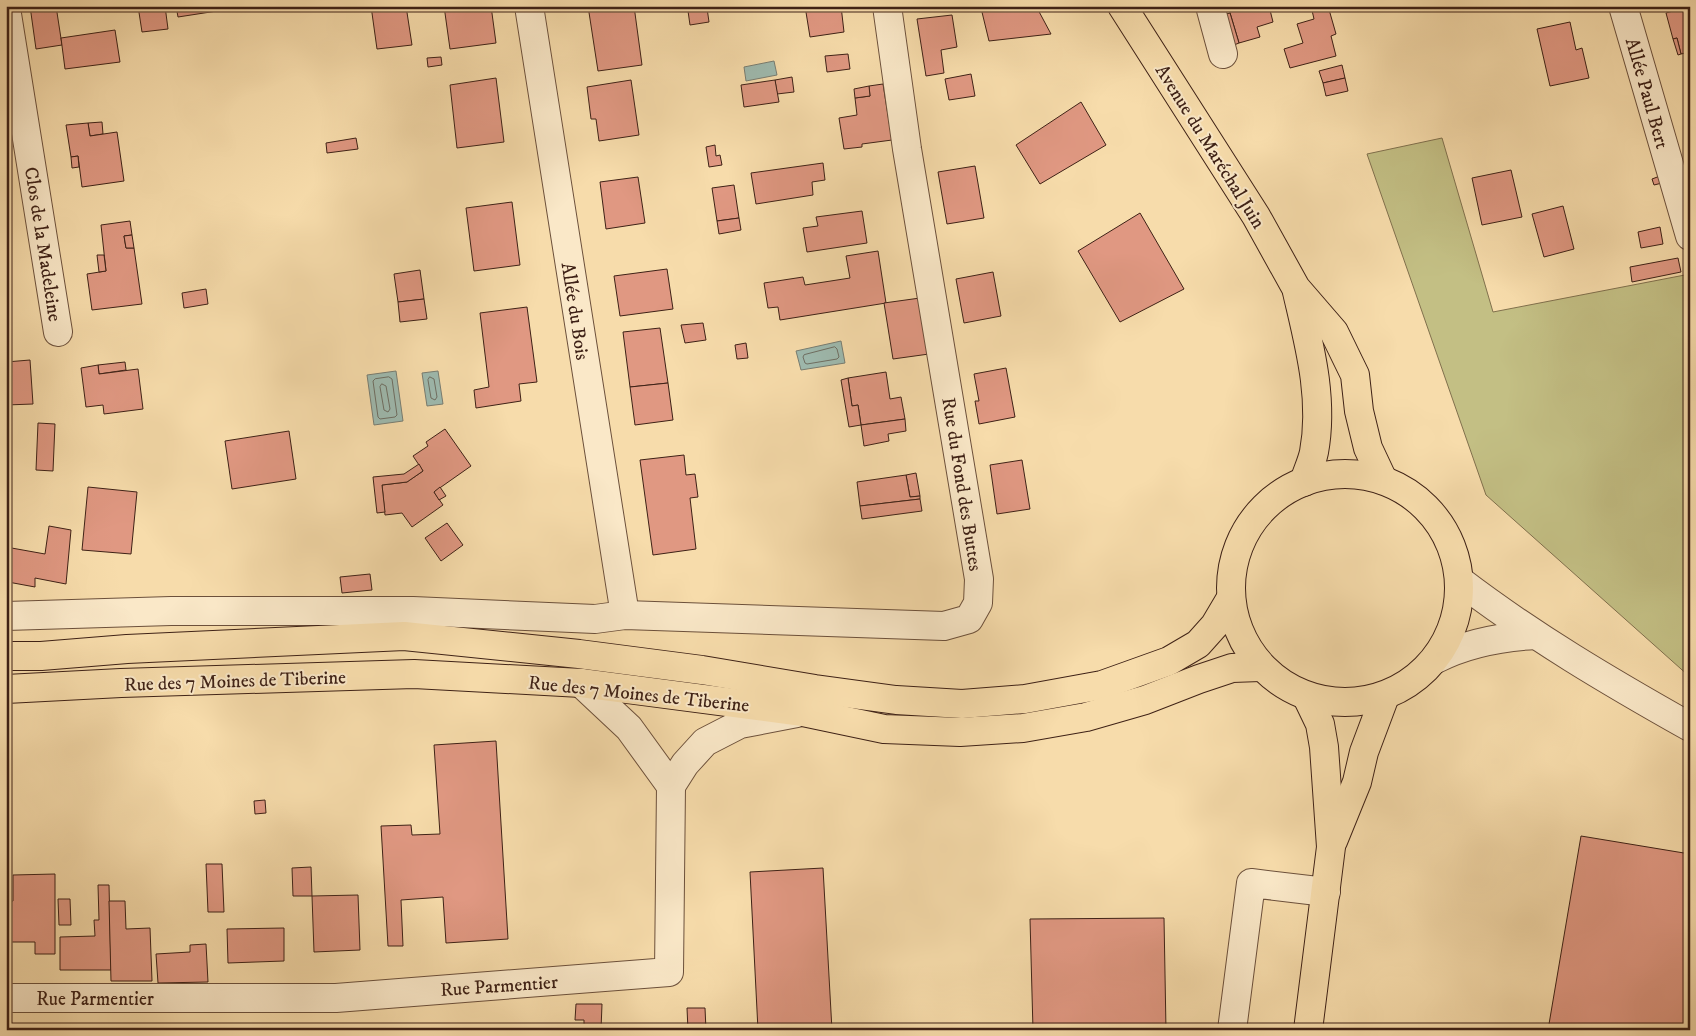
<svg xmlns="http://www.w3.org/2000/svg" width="1696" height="1036" font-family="'IM FELL DW Pica',serif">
<rect width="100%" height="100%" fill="#f7dcab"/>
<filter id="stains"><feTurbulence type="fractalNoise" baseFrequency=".004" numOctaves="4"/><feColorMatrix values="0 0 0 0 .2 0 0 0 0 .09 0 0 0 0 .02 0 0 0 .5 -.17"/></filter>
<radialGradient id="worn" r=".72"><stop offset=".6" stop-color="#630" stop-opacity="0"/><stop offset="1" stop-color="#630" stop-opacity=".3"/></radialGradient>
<polygon fill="#c3bf84" stroke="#80704d" points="1442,138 1493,312 1690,274 1690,677 1486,495 1367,154"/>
<g fill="#9ebaaf" stroke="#787d72">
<polygon points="774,61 777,75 746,81 744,67"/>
<polygon points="841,341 845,363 801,370 796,351"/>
<polygon points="396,371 403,421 374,425 367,375"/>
<polygon points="438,371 443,404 427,406 422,373"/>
</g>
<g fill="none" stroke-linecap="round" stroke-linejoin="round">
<g stroke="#6e6e62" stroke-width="1">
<polygon points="835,347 837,349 839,357 837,359 807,364 805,363 803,357 804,355"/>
<polygon points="389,377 392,379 397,415 395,417 380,419 378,417 373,381 375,379"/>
<polygon points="430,377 434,379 437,397 435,400 431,398 428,380"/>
<polygon points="382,384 386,386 390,409 388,412 384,410 380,387"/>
</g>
</g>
<g fill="#e09882" stroke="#3e2116">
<polygon points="30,6 56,6 62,45 36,49"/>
<polygon points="138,6 165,6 168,29 142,32"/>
<polygon points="176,6 217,6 217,11 178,17"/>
<polygon points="371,6 406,6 412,45 377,49"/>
<polygon points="444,6 491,6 496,43 450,49"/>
<polygon points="588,6 634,6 642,65 598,71"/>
<polygon points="805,6 841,6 844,32 810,37"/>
<polygon points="990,6 1036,6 1051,34 989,41 981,8"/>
<polygon points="1228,6 1269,6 1273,22 1257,27 1260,37 1239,43"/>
<polygon points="1311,6 1328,6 1336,34 1331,36 1336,56 1290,68 1284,49 1303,43 1297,24 1314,19"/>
<polygon points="1690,6 1690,52 1681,54 1677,38 1673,39 1666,13"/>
<polygon points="707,8 709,22 690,25 688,11"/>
<polygon points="1230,13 1239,43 1234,45 1226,14"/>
<polygon points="952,15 957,47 941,50 944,73 926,76 917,19"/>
<polygon points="1570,22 1576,50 1582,48 1589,78 1550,86 1537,29"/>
<polygon points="115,30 120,62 65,69 61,38"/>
<polygon points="1677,38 1681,54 1678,55 1673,39"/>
<polygon points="848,54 850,69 827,72 825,56"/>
<polygon points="441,57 442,65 428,67 427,58"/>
<polygon points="1342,65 1345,78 1323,83 1319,71"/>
<polygon points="971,74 975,96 949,100 945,79"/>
<polygon points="792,77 794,92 777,94 775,80"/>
<polygon points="496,78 504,142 457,148 450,85"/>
<polygon points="1345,78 1348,91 1326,96 1323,83"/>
<polygon points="1690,79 1690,96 1685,80"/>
<polygon points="631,80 639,135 599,141 596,119 591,119 587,87"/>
<polygon points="775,80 779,102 744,107 741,85"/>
<polygon points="883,84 892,140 862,144 862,147 844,149 839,118 857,115 855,98 870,96 869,86"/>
<polygon points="869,86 870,96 855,98 854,89"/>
<polygon points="1081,102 1106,145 1040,184 1016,145"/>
<polygon points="102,122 103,134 90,136 88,123"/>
<polygon points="88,123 90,136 117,132 124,181 82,187 78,156 71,157 66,125"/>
<polygon points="356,138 358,149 327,153 326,143"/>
<polygon points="715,145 716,156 720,155 722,165 709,167 706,147"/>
<polygon points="78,156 79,167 72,168 71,157"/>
<polygon points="823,163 825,180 812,182 813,195 756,204 751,173"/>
<polygon points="975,166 984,218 947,224 938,172"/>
<polygon points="1511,170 1522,217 1482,225 1472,178"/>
<polygon points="1660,176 1662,183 1654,185 1652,179"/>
<polygon points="638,177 645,223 606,229 600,182"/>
<polygon points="734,185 739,218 717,221 712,188"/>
<polygon points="512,202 520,265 474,271 466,208"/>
<polygon points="1563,206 1574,249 1544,257 1532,214"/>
<polygon points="862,211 867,243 807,252 803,228 818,226 816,217"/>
<polygon points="1140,213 1184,289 1120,322 1078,251"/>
<polygon points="739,218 741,230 719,234 717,221"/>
<polygon points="130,221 132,235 124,236 126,248 134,248 142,304 92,310 87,274 106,271 101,225"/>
<polygon points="1660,227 1663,244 1641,248 1638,232"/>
<polygon points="132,235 134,248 126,248 124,236"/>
<polygon points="878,251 886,303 780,320 778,307 768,308 764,283 803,277 805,285 850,278 846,256"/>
<polygon points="97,255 104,255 106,271 99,272"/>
<polygon points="1678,258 1681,272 1632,282 1630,267"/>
<polygon points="667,269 673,309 620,316 614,276"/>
<polygon points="420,270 424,299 398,302 394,274"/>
<polygon points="993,272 1001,316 964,323 956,279"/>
<polygon points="206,289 208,304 184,308 182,293"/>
<polygon points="920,298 929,354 893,359 884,303"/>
<polygon points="424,299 427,319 400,322 398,302"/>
<polygon points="527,307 537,382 519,384 521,401 476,408 474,390 489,387 480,313"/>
<polygon points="703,323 706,340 685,343 681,325"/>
<polygon points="660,328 668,383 630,387 623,332"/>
<polygon points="746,343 748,358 737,359 735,345"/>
<polygon points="30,360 33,404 6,405 6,362"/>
<polygon points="125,362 126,370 99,374 98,365"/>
<polygon points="98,365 99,374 138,369 143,409 104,414 103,405 86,407 81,368"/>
<polygon points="1006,368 1015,417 979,424 975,401 979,401 974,374"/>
<polygon points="886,372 890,399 901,397 905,419 861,425 858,405 852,406 848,378"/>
<polygon points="848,378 852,406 858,405 861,425 849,427 841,380"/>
<polygon points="668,383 673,420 635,425 630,387"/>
<polygon points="905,419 906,431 888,434 889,441 864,446 861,425"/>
<polygon points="38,423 55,424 53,471 36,470"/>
<polygon points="445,429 471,466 434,492 443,505 412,527 402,513 385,515 382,485 407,482 423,471 413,456 428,446 426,442"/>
<polygon points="289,431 296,479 232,489 225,441"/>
<polygon points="684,455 686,475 695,474 698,497 690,498 696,549 653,555 640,460"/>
<polygon points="1022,460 1030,509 997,514 990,465"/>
<polygon points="419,464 423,471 407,482 382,485 385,512 377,513 373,477 404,474"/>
<polygon points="916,473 920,496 910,497 906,475"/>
<polygon points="906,475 910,497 920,496 920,499 860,506 857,482"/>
<polygon points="88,487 137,492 131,554 82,550"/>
<polygon points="440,487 446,496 439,500 434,492"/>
<polygon points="920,499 922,511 862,519 860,506"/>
<polygon points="447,523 463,545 441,561 425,538"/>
<polygon points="49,526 71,530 66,584 35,578 35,587 8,582 8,577 6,577 6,547 45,554"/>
<polygon points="370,574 372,590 342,593 340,577"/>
<polygon points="496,741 508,939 446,943 443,897 401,900 403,946 388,946 381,826 411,825 412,835 440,834 434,745"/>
<polygon points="265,800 266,813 255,814 254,801"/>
<polygon points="1581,836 1690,854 1690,1030 1548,1030"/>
<polygon points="206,864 222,864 224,912 208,912"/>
<polygon points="311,867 312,896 293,896 292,868"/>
<polygon points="823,868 832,1030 758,1030 750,872"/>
<polygon points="55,874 55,954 35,954 35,942 8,942 7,902 13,901 13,875"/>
<polygon points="98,885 109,885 111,970 60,970 60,937 95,936 94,920 99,920"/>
<polygon points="358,895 360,950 314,952 312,896"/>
<polygon points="58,899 70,899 71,925 59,925"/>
<polygon points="109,901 125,901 126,929 150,928 152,981 111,981"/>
<polygon points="1164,918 1166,1030 1033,1030 1030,919"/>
<polygon points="284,928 284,961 228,963 227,929"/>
<polygon points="206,944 208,982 158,983 156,954 190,952 190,945"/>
<polygon points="576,1004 602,1004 601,1030 584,1030 584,1020 575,1020"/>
<polygon points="687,1008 705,1008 706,1030 688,1030"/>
<polygon points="418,1025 418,1030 400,1030 400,1026"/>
</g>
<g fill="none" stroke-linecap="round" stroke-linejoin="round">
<g stroke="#6c503b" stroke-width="30">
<g id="minor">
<polyline points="529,6 625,615"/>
<polyline points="1210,6 1223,54"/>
<polyline points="1623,6 1690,236"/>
<polyline points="6,8 58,332"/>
<path d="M 1460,581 C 1532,636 1610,682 1690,727"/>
<polyline points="6,616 171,611 413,611 595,619 625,615 944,626 969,619 978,603 979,579 907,149 887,6"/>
<path d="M 1436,659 C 1467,643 1501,637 1535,635"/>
<polyline points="671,786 685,764 705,742 740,724 797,713"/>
<polyline points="6,998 336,998 669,972 671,786 629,728 581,683"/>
<polyline points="1232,1030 1251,883 1326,892"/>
</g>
</g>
<g stroke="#3e2116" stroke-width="30">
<g id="major">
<polyline points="1122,6 1256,216 1296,288 1334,332 1355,375 1359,411 1368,448 1383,480"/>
<path d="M 1297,292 C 1309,344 1324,398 1314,452 C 1312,462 1307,472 1304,482"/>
<circle cx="1345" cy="588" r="114"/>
<polyline points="6,656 41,656 127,649 404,636 579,654 702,670 815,689 896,700 962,704 1025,699 1102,685 1169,661 1198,644 1215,625 1231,598"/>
<polyline points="6,689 121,683 414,674 581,683 803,712 884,729 960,732 1023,728 1086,717 1145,700 1199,679 1232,668 1260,667"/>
<polyline points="1307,697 1320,724 1324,747 1331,847 1308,1030"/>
<polyline points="1333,841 1357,782 1364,752 1385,696"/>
</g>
</g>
<use href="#minor" stroke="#fae8c8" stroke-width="28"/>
<use href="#major" stroke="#f7dcab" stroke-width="28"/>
</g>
<g text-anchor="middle" stroke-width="4" stroke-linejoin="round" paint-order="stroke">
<g font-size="19" fill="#3e2116" stroke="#fae8c8">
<text transform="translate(1648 93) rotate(74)" y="7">Allée Paul Bert</text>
<text transform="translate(1211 146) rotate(58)" y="7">Avenue du Maréchal Juin</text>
<text transform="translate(44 244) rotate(81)" y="7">Clos de la Madeleine</text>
<text transform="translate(576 311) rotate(81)" y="7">Allée du Bois</text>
<text transform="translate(963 484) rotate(81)" y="7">Rue du Fond des Buttes</text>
<text transform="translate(235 680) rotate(-2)" y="7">Rue des 7 Moines de Tiberine</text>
<text transform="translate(639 693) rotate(6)" y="7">Rue des 7 Moines de Tiberine</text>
<text transform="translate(499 985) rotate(-4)" y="7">Rue Parmentier</text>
<text x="95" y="1005">Rue Parmentier</text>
</g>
</g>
<rect width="1696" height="1036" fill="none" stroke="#f7dcab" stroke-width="25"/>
<rect x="8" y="8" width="1681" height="1021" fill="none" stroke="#3e2116" stroke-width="2.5"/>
<rect x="12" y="12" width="1671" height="1011" fill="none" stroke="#3e2116"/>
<rect width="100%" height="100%" filter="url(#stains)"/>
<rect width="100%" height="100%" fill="url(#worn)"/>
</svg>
